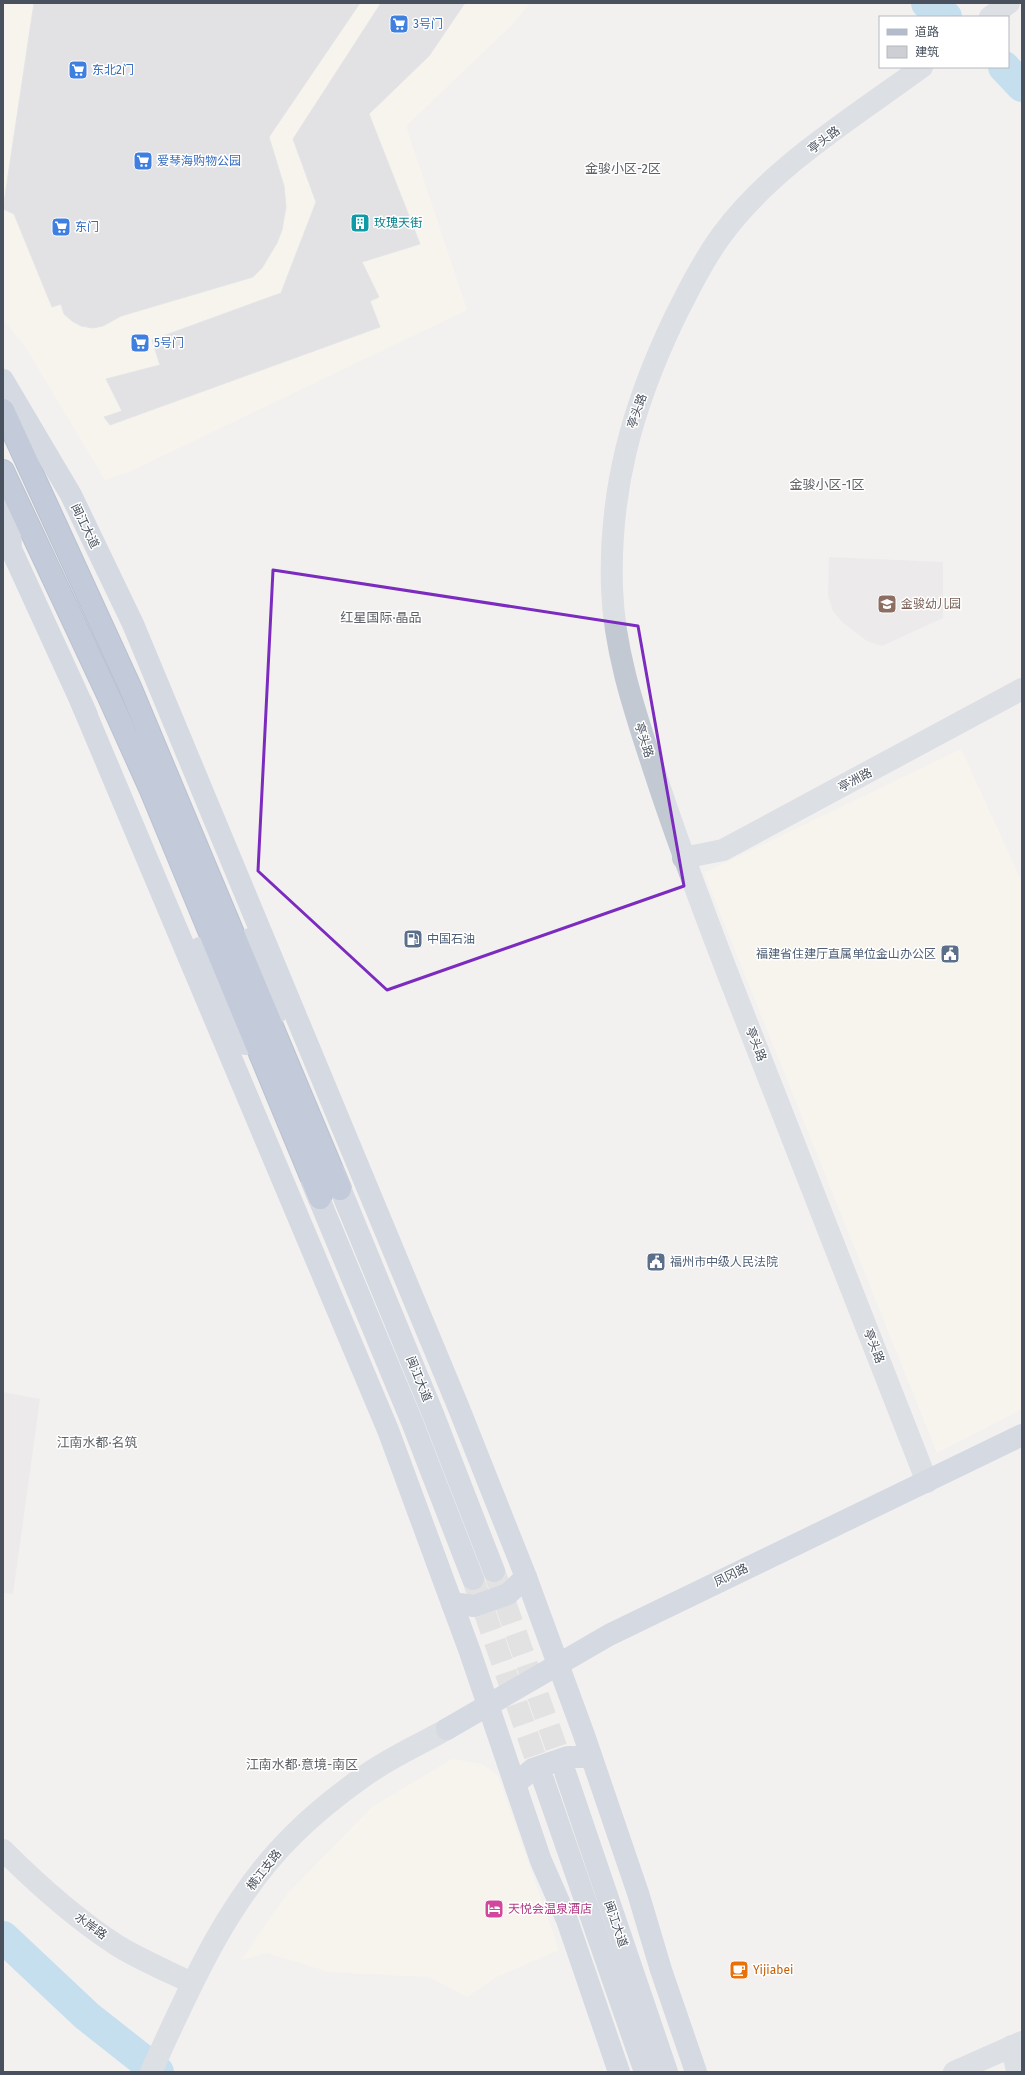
<svg xmlns="http://www.w3.org/2000/svg" width="1025" height="2075" font-family="'Fira Sans','Noto Sans SC',sans-serif">
<rect width="100%" height="100%" fill="#f3f1f0"/>
<g fill="#fcf9eb">
<polygon points="3,3 530,3 513,24 406,126 467,310 131,471 105,480 26,348 3,319"/>
<polygon points="961,749 1022,882 1022,1409 937,1453 704,873"/>
<polygon points="452,1759 482,1764 498,1776 559,1950 497,1977 467,1997 429,1977 329,1972 267,1953 241,1960 287,1894 372,1807"/>
</g>
<g fill="#e4e2e3">
<polygon points="829,557 943,562 943,618 882,646 867,641 842,622 833,611 828,596"/>
<polygon points="3,1392 40,1399 13,1594 3,1593"/>
</g>
<g fill="none" stroke-linecap="round" stroke-linejoin="round">
<g stroke="#8fcbea" stroke-width="32">
<polyline points="927,3 946,17"/>
<polyline points="1004,67 1022,86"/>
<polyline points="3,1937 87,2016 158,2072"/>
</g>
</g>
<g fill="#cecfd5" stroke="#d5d6dc">
<polygon points="34,3 360,3 269,137 284,186 286,207 282,230 277,243 262,268 253,277 121,316 103,326 93,328 81,326 72,321 64,314 61,304 52,307 14,214 3,209"/>
<polygon points="381,3 465,3 429,56 369,114 420,244 362,262 379,297 370,301 380,327 110,425 104,417 122,411 106,379 160,365 152,340 281,293 316,202 293,139"/>
</g>
<g fill="none" stroke-linecap="round" stroke-linejoin="round">
<g stroke="#d1d1d3" stroke-width="22" stroke-dasharray="22 11" stroke-linecap="butt">
<polyline points="494,1571 566,1775"/>
<polyline points="473,1579 544,1782"/>
</g>
<g stroke="#7587a9" stroke-width="24">
<g id="highway">
<polyline points="3,410 130,687 340,1189"/>
<polyline points="3,471 108,695 150,788 320,1198"/>
</g>
</g>
<g stroke="#c2c9d2" stroke-width="22">
<polyline points="990,17 1009,3"/>
<path d="M 922,67 C 854,117 771,167 721,236 C 703,261 688,291 674,319 C 632,407 609,490 612,588 C 614,650 634,709 653,767 C 676,838 702,907 729,977 C 795,1145 861,1314 927,1482"/>
<polyline points="683,858 723,850 1022,689"/>
<path d="M 3,1850 C 38,1885 76,1919 118,1946 C 141,1960 167,1971 192,1983"/>
<polyline points="1012,2046 1017,2072"/>
<path d="M 151,2072 C 189,1989 227,1900 293,1835 C 314,1814 339,1794 363,1777 C 389,1758 419,1745 447,1729"/>
<polyline points="954,2072 1022,2042"/>
</g>
<g stroke="#b1bcce" stroke-width="22">
<polyline points="3,380 71,495 133,624 458,1406 526,1577 584,1735 638,1893 661,1970 696,2072"/>
<polyline points="3,484 8,492 11,549 87,715"/>
<polyline points="81,702 388,1430 470,1652 541,1861 567,1920 619,2072"/>
<polyline points="250,939 276,1013"/>
<polyline points="200,948 246,1044"/>
<polyline points="333,1171 433,1414 494,1571"/>
<polyline points="312,1182 412,1422 473,1579"/>
<polyline points="452,1603 474,1606 508,1594 526,1577"/>
<polyline points="447,1729 609,1635 1022,1435"/>
<polyline points="566,1775 667,2072"/>
<polyline points="544,1782 645,2072"/>
<polyline points="515,1784 533,1769 568,1757 591,1757"/>
</g>
<use href="#highway" stroke="#8a9cbd" stroke-width="22"/>
</g>
<path d="M0 0H1025V2075H0ZM 273,570 L 638,626 L 684,886 L 387,990 L 258,871 Z" fill="#f3f1f0" fill-opacity=".55" fill-rule="evenodd"/>
<path fill="none" stroke="#7b2cbf" stroke-width="3" stroke-linejoin="round" d="M 273,570 L 638,626 L 684,886 L 387,990 L 258,871 Z"/>
<defs>
<g id="supermarket-square" transform="scale(1)"><rect x="-9" y="-9" width="18" height="18" rx="4" fill="#3f7fe0" stroke="#fff"/><path d="M-6-5.5h2.5l.6 2H6L4.5 2H-2.5L-4.4-4H-6ZM-1.5 3.2a1.3 1.3 0 1 0 .1 0ZM3 3.2a1.3 1.3 0 1 0 .1 0Z" fill="#fff"/></g>
<g id="building-square" transform="scale(1)"><rect x="-9" y="-9" width="18" height="18" rx="4" fill="#0f9aa8" stroke="#fff"/><path d="M-4-6H4V6H1V3H-1V6H-4ZM-2.5-4.3h1.7v1.8h-1.7ZM.8-4.3h1.7v1.8H.8ZM-2.5-1h1.7V.8h-1.7ZM.8-1h1.7V.8H.8Z" fill="#fff"/></g>
<g id="school-square" transform="scale(1)"><rect x="-9" y="-9" width="18" height="18" rx="4" fill="#8d6e63" stroke="#fff"/><path d="M0-5L7-2L0 1L-7-2ZM-4 1L0 2.5L4 1V4Q0 6-4 4Z" fill="#fff"/></g>
<g id="fuel-square" transform="scale(1)"><rect x="-9" y="-9" width="18" height="18" rx="4" fill="#5c6f8a" stroke="#fff"/><path d="M-5.5-6h7V0h2V4h1.3V-2.5L3-4.5l.8-.8L6-3V5H2.5V1h-1V6h-7ZM-4.2-4.7v3.2H.2V-4.7Z" fill="#fff"/></g>
<g id="civic-square" transform="scale(1)"><rect x="-9" y="-9" width="18" height="18" rx="4" fill="#5c6f8a" stroke="#fff"/><path d="M-.6-6.5H3V-4.5H.6V-3L4-1V1h2V6H-6V1h2V-1L-.6-3ZM-1.2 2.5V6h2.4V2.5Z" fill="#fff"/></g>
<g id="hotel-square" transform="scale(1)"><rect x="-9" y="-9" width="18" height="18" rx="4" fill="#d1479c" stroke="#fff"/><path d="M-6-4.5h1.5V1H6V5H4.5V3h-9V5H-6ZM-4 0a1.8 1.8 0 1 1 3.6 0ZM.5 0V-2.5h3Q6-2.5 6 0Z" fill="#fff"/></g>
<g id="cafe-square" transform="scale(1)"><rect x="-9" y="-9" width="18" height="18" rx="4" fill="#e8710a" stroke="#fff"/><path d="M-5.5-4.5H6V0H3Q3 3.5 0 3.5H-2.5Q-5.5 3.5-5.5 0ZM3-3.2v2h1.7v-2ZM-6 4.5H4V6H-6Z" fill="#fff"/></g>
</defs>
<g fill-rule="evenodd">
<use href="#supermarket-square" x="399" y="24"/>
<use href="#supermarket-square" x="78" y="70"/>
<use href="#supermarket-square" x="143" y="161"/>
<use href="#building-square" x="360" y="223"/>
<use href="#supermarket-square" x="61" y="227"/>
<use href="#supermarket-square" x="140" y="343"/>
<use href="#school-square" x="887" y="604"/>
<use href="#fuel-square" x="413" y="939"/>
<use href="#civic-square" x="950" y="954"/>
<use href="#civic-square" x="656" y="1262"/>
<use href="#hotel-square" x="494" y="1909"/>
<use href="#cafe-square" x="739" y="1970"/>
</g>
<g text-anchor="middle" stroke-width="3" stroke-linejoin="round" paint-order="stroke">
<g font-size="12" fill="#366cbe" stroke="#fff" text-anchor="start">
<text x="413" y="28">3号门</text>
<text x="92" y="74">东北2门</text>
<text x="157" y="165">爱琴海购物公园</text>
<text x="75" y="231">东门</text>
<text x="154" y="347">5号门</text>
</g>
<g font-size="12" fill="#49515e" stroke="#fff">
<text transform="translate(824 140) rotate(-37)" y="4">亭头路</text>
<text transform="translate(637 411) rotate(-71)" y="4">亭头路</text>
<text transform="translate(85 526) rotate(64)" y="4">闽江大道</text>
<text transform="translate(644 740) rotate(72)" y="4">亭头路</text>
<text transform="translate(855 780) rotate(-28)" y="4">亭洲路</text>
<text transform="translate(756 1044) rotate(69)" y="4">亭头路</text>
<text transform="translate(874 1346) rotate(69)" y="4">亭头路</text>
<text transform="translate(419 1379) rotate(68)" y="4">闽江大道</text>
<text transform="translate(731 1575) rotate(-26)" y="4">凤冈路</text>
<text transform="translate(264 1870) rotate(-52)" y="4">横江支路</text>
<text transform="translate(616 1924) rotate(71)" y="4">闽江大道</text>
<text transform="translate(91 1926) rotate(36)" y="4">水岸路</text>
</g>
<g font-size="12" fill="#0d838f" stroke="#fff" text-anchor="start">
<text x="374" y="227">玫瑰天街</text>
</g>
<g font-size="12" fill="#785e54" stroke="#fff" text-anchor="start">
<text x="901" y="608">金骏幼儿园</text>
</g>
<g font-size="12" fill="#4e5e75" stroke="#fff" text-anchor="start">
<text x="427" y="943">中国石油</text>
<text x="936" y="958" text-anchor="end">福建省住建厅直属单位金山办公区</text>
<text x="670" y="1266">福州市中级人民法院</text>
</g>
<g font-size="12" fill="#b23c85" stroke="#fff" text-anchor="start">
<text x="508" y="1913">天悦会温泉酒店</text>
</g>
<g font-size="12" fill="#c56008" stroke="#fff" text-anchor="start">
<text x="753" y="1974">Yijiabei</text>
</g>
<g font-size="13" fill="#5d6065" stroke="#fff">
<text x="623" y="173">金骏小区-2区</text>
<text x="827" y="489">金骏小区-1区</text>
<text x="381" y="622">红星国际·晶品</text>
<text x="97" y="1447">江南水都·名筑</text>
<text x="302" y="1769">江南水都·意境-南区</text>
</g>
</g>
<rect width="1025" height="2075" fill="none" stroke="#49515e" stroke-width="8"/>
<rect x="879" y="16" width="130" height="52" fill="#ffffff" stroke="#b6b9bf"/>
<rect x="887" y="29" width="20" height="6" fill="#b1bcce" stroke="#b6b9bf"/>
<text x="915" y="36" font-size="12" fill="#49515e">道路</text>
<rect x="887" y="46" width="20" height="12" fill="#cecfd5" stroke="#b6b9bf"/>
<text x="915" y="56" font-size="12" fill="#49515e">建筑</text>
</svg>
